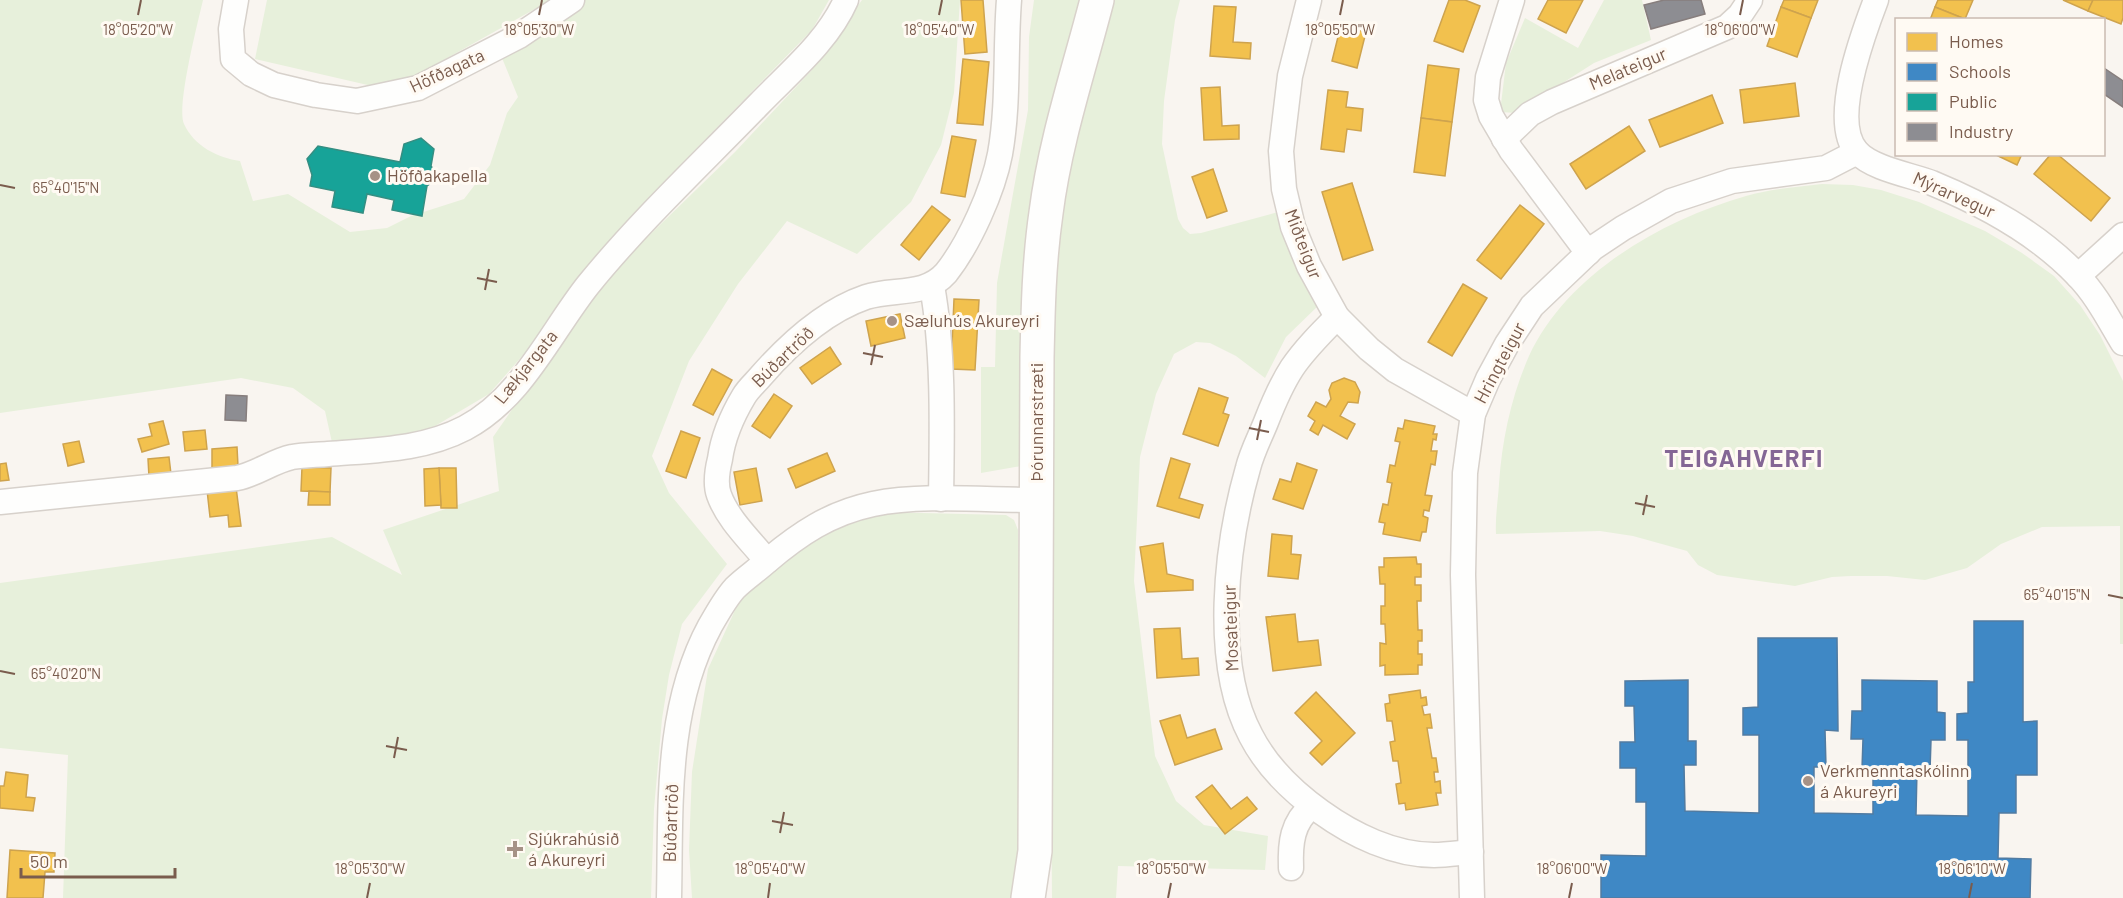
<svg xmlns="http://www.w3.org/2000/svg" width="2123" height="898" font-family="Barlow,sans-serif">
<rect width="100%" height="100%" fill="#f9f5f0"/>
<g fill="#e7f0db">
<path d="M 0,0 L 203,0 C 198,22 176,107 184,124 C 194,146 218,158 240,161 L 253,201 L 288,194 L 350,232 L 387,228 L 411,216 L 464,199 L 490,165 L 507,113 L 518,97 L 502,58 C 533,42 559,27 581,0 L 829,0 L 812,30 L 655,191 L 553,321 L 489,394 L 425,432 L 333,447 L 325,411 L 293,388 L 241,378 L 0,413 Z"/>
<polygon points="267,0 551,0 406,81 372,86 255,59"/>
<polygon points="862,0 960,0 954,93 941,145 911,202 857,254 787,221 738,284 689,361 652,456 669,493 727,564 682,624 669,675 662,719 654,809 651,898 63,898 68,755 0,748 0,583 332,537 402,575 383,530 499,491 493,437 536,375 575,325 594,289 735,152 811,71"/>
<polygon points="1034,0 1079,0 1046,148 1021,466 981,473 981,367 995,367 997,283 1028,110 1029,37"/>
<polygon points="1110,0 1180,0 1175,20 1164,101 1162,144 1178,219 1183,228 1190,234 1201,233 1278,212 1320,304 1286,337 1265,378 1236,356 1210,343 1196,342 1174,354 1156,394 1140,457 1134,581 1155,756 1176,801 1204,825 1268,836 1265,870 1118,866 1116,898 1052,898 1047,297 1055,224"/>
<polygon points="1604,0 1642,0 1651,40 1594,63 1516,113 1500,112 1506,63 1525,18 1578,48"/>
<path d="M 1822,184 L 1853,185 L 1881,190 L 1919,202 L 1985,231 L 2022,253 L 2054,276 L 2080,305 L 2100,335 L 2123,381 L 2123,644 L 2120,644 L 2120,526 L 2042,527 L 2001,544 L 1967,568 L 1925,580 L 1887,576 L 1851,576 L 1832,577 L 1795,586 L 1717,575 L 1698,565 L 1687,551 L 1633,536 L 1600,531 L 1496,534 C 1495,517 1498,501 1499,484 C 1502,440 1511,397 1529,356 C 1567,274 1662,220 1746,196 C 1771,189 1797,187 1822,184 Z"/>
<polygon points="879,512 1006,515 1014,520 1018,530 1024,816 1017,898 692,898 689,850 692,772 708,669 736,608 750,589 827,529"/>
</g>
<g fill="#f2c14e" stroke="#cea34e" stroke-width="1.5">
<polygon points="961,0 983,0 987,52 965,54"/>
<polygon points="1449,0 1465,0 1480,6 1463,52 1434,41"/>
<polygon points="1548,0 1583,0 1566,33 1538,19"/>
<polygon points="1784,0 1818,0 1811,18 1781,7"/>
<polygon points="1938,0 1973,0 1965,19 1935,7"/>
<polygon points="2063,0 2093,0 2088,11"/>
<polygon points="2093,0 2123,0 2123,18 2121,24 2088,11"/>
<polygon points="1214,6 1236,7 1233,42 1251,43 1250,59 1210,56"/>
<polygon points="1781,7 1811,18 1797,57 1767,46"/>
<polygon points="1935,7 1965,19 1965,20 1930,20"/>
<polygon points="1341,25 1366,32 1357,68 1332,61"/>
<polygon points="963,59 989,62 983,125 957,123"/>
<polygon points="1428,65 1459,69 1452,122 1421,118"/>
<polygon points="1795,83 1799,116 1744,123 1740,90"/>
<polygon points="1220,87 1222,126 1239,125 1239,139 1204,140 1201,88"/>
<polygon points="1328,90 1348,92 1346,107 1363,109 1361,131 1347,129 1344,152 1321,149"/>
<polygon points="1712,95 1723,123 1660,147 1649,120"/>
<polygon points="1421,118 1452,122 1445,176 1414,172"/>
<polygon points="1629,126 1645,151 1586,189 1570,164"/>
<polygon points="952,136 976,140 965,197 941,193"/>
<polygon points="1994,154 2022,154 2017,165"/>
<polygon points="2051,154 2057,154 2110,198 2091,221 2034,174"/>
<polygon points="1213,169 1227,211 1207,218 1192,177"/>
<polygon points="1352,183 1373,250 1343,260 1322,192"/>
<polygon points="1520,205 1544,224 1501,279 1477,260"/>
<polygon points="932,206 950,220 919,260 901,245"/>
<polygon points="1463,284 1487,298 1452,356 1428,342"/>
<polygon points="954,299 979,300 975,370 951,369"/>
<polygon points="900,314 905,338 871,346 866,321"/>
<polygon points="830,347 841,364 812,384 800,368"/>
<polygon points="712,369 732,380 713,415 693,405"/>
<polygon points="1344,378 1355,382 1360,392 1359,397 1358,403 1348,402 1340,416 1355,424 1347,439 1323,425 1318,435 1310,430 1315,421 1308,416 1316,402 1326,407 1331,399 1329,390 1332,383"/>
<polygon points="1199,388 1228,398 1223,413 1229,415 1218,446 1183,434"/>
<polygon points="774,394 792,406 770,438 752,426"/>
<polygon points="1405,420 1435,426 1433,434 1437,434 1436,440 1433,439 1431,451 1437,451 1435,465 1431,464 1425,495 1432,496 1429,511 1424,510 1423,516 1428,518 1426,532 1422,532 1420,541 1383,534 1385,523 1379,522 1383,504 1388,505 1392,483 1387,482 1390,465 1395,466 1400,442 1395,441 1398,428 1403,429"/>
<polygon points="163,421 169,444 142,452 138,439 152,436 149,424"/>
<polygon points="205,430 207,449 185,451 183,432"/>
<polygon points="681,431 700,438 686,478 666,471"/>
<polygon points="79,441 84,462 68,466 63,444"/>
<polygon points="237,447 238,466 212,468 212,449"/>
<polygon points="827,453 835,471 796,488 788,469"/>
<polygon points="169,457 171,474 149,477 148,459"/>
<polygon points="1171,458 1190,464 1179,498 1203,505 1199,518 1157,506"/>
<polygon points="6,463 9,480 0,481 0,464"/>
<polygon points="1297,463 1317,470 1303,509 1273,499 1280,479 1291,482"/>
<polygon points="302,467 331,468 330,492 301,491"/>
<polygon points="439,468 456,468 457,508 441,508"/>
<polygon points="439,468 441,505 425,506 424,469"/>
<polygon points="756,468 762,501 740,505 734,472"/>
<polygon points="236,487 241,526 229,527 228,515 210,517 207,490"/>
<polygon points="309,491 330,492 330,505 308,505"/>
<polygon points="1272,534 1292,536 1291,554 1301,555 1298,579 1268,576"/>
<polygon points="1163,543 1167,574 1193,580 1193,590 1147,592 1140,547"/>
<polygon points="1416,557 1417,564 1421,564 1421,577 1415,577 1415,585 1421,585 1421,601 1417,601 1418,630 1422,630 1422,641 1418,641 1418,654 1422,654 1422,665 1418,665 1418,674 1385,675 1385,665 1380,666 1380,643 1386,644 1385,624 1381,624 1381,606 1385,606 1385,584 1380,584 1379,567 1384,567 1384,558"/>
<polygon points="1295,614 1298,642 1318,640 1321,665 1273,671 1266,617"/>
<polygon points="1180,628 1182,659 1198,658 1199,675 1157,678 1154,629"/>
<polygon points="1420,690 1421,698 1426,697 1427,705 1422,706 1424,715 1430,714 1432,728 1427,728 1432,758 1436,758 1438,772 1434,772 1435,782 1440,781 1441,793 1436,793 1438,805 1406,810 1405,803 1399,804 1396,784 1401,783 1398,761 1393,761 1390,742 1395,741 1392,721 1387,721 1385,704 1390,703 1389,695"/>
<polygon points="1316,692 1355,733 1322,765 1310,753 1322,741 1295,713"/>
<polygon points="1180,715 1187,738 1215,729 1222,749 1175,765 1160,721"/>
<polygon points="6,772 28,775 26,797 35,798 33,811 0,808 0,786 4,786"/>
<polygon points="1212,785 1231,809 1247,797 1257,809 1225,834 1196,797"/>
<polygon points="10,850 55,853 54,872 45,872 43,898 7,898"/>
</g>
<polygon fill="#3f88c5" stroke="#517ba1" stroke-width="1.5" points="1974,621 2023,621 2023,722 2037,721 2037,775 2016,775 2016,813 1999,813 1998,858 2031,859 2030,898 1601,898 1601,855 1646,856 1646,802 1636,802 1636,768 1620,768 1620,742 1635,742 1634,706 1625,706 1625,681 1688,680 1688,741 1696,741 1696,765 1684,765 1685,811 1759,813 1759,735 1743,735 1743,708 1758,707 1758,638 1837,638 1838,731 1825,730 1826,767 1814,767 1814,813 1873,814 1873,769 1862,769 1863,739 1851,739 1852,711 1862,711 1862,680 1937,681 1937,712 1945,713 1945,740 1931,740 1930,771 1917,770 1916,815 1968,816 1968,740 1957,740 1957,714 1968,713 1968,682 1974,682"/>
<polygon fill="#17a398" stroke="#358e82" stroke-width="1.5" points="421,138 434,149 431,166 439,177 427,186 422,216 392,210 394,200 367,194 363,213 332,207 335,191 310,186 312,175 307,159 318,146 400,162 404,144"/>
<g fill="#8d8d92" stroke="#877e7d" stroke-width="1.5">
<polygon points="1664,0 1701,0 1705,14 1651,29 1644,5"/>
<polygon points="2104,68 2123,81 2123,107 2104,94"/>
<polygon points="226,395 247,396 246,421 225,420"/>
</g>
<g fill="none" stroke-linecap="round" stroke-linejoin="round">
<g stroke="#d7d1cb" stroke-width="27">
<g id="street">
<polyline points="236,0 231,29 233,59 251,74 274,85 316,95 357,101 418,88 519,36 572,0"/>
<polyline points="1309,0 1290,76 1281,151 1284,189 1293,227 1309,266 1337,317 1369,349 1395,370 1473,414"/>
<polyline points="1512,0 1488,77 1486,100 1491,116 1511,150 1588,253"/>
<path d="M 1876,0 C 1863,34 1830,122 1857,152 C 1873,169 1911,175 1932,183 C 1985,205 2037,233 2077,275 C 2096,294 2109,320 2123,343"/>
<polyline points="1504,139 1530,114 1552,102 1727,27 1740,15 1750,0"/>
<polyline points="2078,276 2123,235"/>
<path d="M 932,286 C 944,352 942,431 941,499"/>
<path d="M 1337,317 C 1321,333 1304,350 1292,368 C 1281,385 1273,404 1266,422 C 1260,437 1252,452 1248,468 C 1226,545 1212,663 1251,736 C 1267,767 1293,792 1321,812 C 1353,835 1394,855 1434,855 C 1446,855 1459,853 1471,852"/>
<path d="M 0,502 L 237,478 C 257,474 273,461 292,457 C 304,455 317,455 328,454 C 375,450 423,450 465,428 C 522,398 550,333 588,285 C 640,221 702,163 759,104 C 790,72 828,41 846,0"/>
<path d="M 767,561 C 751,541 728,520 719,495 C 715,484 717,471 720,459 C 723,437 732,416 744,396 C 748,389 756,382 761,376 C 789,344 825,311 866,297 C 893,288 925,297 946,273 C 969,244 993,191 1000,154 C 1009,104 1005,51 1009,0"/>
<path d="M 1291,868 C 1290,843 1292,822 1312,806"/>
<path d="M 669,898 C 671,807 665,709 710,626 C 717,614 725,599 735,588 C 744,579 756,571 766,562 C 799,534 830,513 873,504 C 923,494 985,500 1036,500"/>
<polyline points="1472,898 1463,575 1465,473 1473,414 1488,379 1507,344 1532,306 1593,248 1623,228 1671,201 1732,181 1826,168 1857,152"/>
</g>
</g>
<g stroke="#d9d2cb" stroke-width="36">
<path id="secondary" d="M 1028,898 L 1035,851 L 1037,358 C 1038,310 1039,261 1046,213 C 1055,141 1079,70 1097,0"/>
</g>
<use href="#street" stroke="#fefefd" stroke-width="24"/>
<use href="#secondary" stroke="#fefefd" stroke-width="33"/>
</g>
<path fill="none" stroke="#7a5c4d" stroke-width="2" d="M 138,15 L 141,0M 539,15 L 542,0M 939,15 L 942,0M 1340,15 L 1343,0M 1740,15 L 1743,0M 0,185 L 15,188M 477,278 L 497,282M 485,290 L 489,269M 863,353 L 883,357M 871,365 L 875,345M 1249,428 L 1269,432M 1257,440 L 1261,420M 1635,503 L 1655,507M 1643,515 L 1647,495M 2108,595 L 2123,598M 0,671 L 15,674M 386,746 L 407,750M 394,758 L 398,737M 772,821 L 793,825M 780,833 L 784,812M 367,898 L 370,883M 768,898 L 770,883M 1168,898 L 1171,883M 1569,898 L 1572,883M 1969,898 L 1972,883"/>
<g fill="#a69286" stroke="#fffaf3" stroke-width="2">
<circle cx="375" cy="176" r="6"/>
<circle cx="892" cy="321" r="6"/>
<circle cx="1808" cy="781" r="6"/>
<path d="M512 840h6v6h6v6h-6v6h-6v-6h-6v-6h6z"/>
</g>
<g text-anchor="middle" stroke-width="6" stroke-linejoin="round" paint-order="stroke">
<g font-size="18" fill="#7a5c4d" stroke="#fffaf3">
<text transform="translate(1628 69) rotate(-23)" y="6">Melateigur</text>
<text transform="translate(447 71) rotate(-25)" y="6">Höfðagata</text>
<text transform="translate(1954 195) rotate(24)" y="6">Mýrarvegur</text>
<text transform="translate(1303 244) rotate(69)" y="6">Miðteigur</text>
<text transform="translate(783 357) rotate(-44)" y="6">Búðartröð</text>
<text transform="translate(1500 363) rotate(-62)" y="6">Hringteigur</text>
<text transform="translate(526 367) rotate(-51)" y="6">Lækjargata</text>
<text transform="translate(1037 422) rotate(-90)" y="6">Þórunnarstræti</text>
<text transform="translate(1231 628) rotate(-92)" y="6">Mosateigur</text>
<text transform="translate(671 823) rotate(-88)" y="6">Búðartröð</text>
</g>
<g font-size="18" fill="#7a5c4d" stroke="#fffaf3" text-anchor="start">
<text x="387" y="182">Höfðakapella</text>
<text x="904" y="327">Sæluhús Akureyri</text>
<text x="1820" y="777">Verkmenntaskólinn<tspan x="1820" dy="21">á Akureyri</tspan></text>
<text x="528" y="845">Sjúkrahúsið<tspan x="528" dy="21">á Akureyri</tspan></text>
</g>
<g font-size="24" font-weight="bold" letter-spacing="1.5" fill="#846695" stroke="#fffaf3">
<text x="1744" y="467">TEIGAHVERFI</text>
</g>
</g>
<g font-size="15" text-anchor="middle" fill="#7a5c4d" stroke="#fffaf3" stroke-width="6" stroke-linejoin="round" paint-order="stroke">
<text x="539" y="35">18°05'30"W</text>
<text x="939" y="35">18°05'40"W</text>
<text x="1340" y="35">18°05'50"W</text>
<text x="1740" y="35">18°06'00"W</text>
<text x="138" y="35">18°05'20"W</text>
<text x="66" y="193">65°40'15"N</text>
<text x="2057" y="600">65°40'15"N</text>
<text x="66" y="679">65°40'20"N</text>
<text x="370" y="874">18°05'30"W</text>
<text x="770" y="874">18°05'40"W</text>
<text x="1171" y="874">18°05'50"W</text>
<text x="1572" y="874">18°06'00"W</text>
<text x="1972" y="874">18°06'10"W</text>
</g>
<rect x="1895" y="18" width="210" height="138" fill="#fffaf3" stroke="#cabbb1" stroke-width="1.5"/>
<rect x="1907" y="33" width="30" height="18" fill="#f2c14e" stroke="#cabbb1" stroke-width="1.5"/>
<text x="1949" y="48" font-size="18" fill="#7a5c4d">Homes</text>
<rect x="1907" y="63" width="30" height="18" fill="#3f88c5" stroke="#cabbb1" stroke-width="1.5"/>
<text x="1949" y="78" font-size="18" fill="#7a5c4d">Schools</text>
<rect x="1907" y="93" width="30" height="18" fill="#17a398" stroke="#cabbb1" stroke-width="1.5"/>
<text x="1949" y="108" font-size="18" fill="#7a5c4d">Public</text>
<rect x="1907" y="123" width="30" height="18" fill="#8d8d92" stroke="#cabbb1" stroke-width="1.5"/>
<text x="1949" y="138" font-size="18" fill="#7a5c4d">Industry</text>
<path d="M21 868v9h154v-9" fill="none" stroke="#7a5c4d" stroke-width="3"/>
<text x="30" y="868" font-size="18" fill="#7a5c4d" stroke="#fffaf3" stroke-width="4.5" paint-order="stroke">50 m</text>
</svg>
